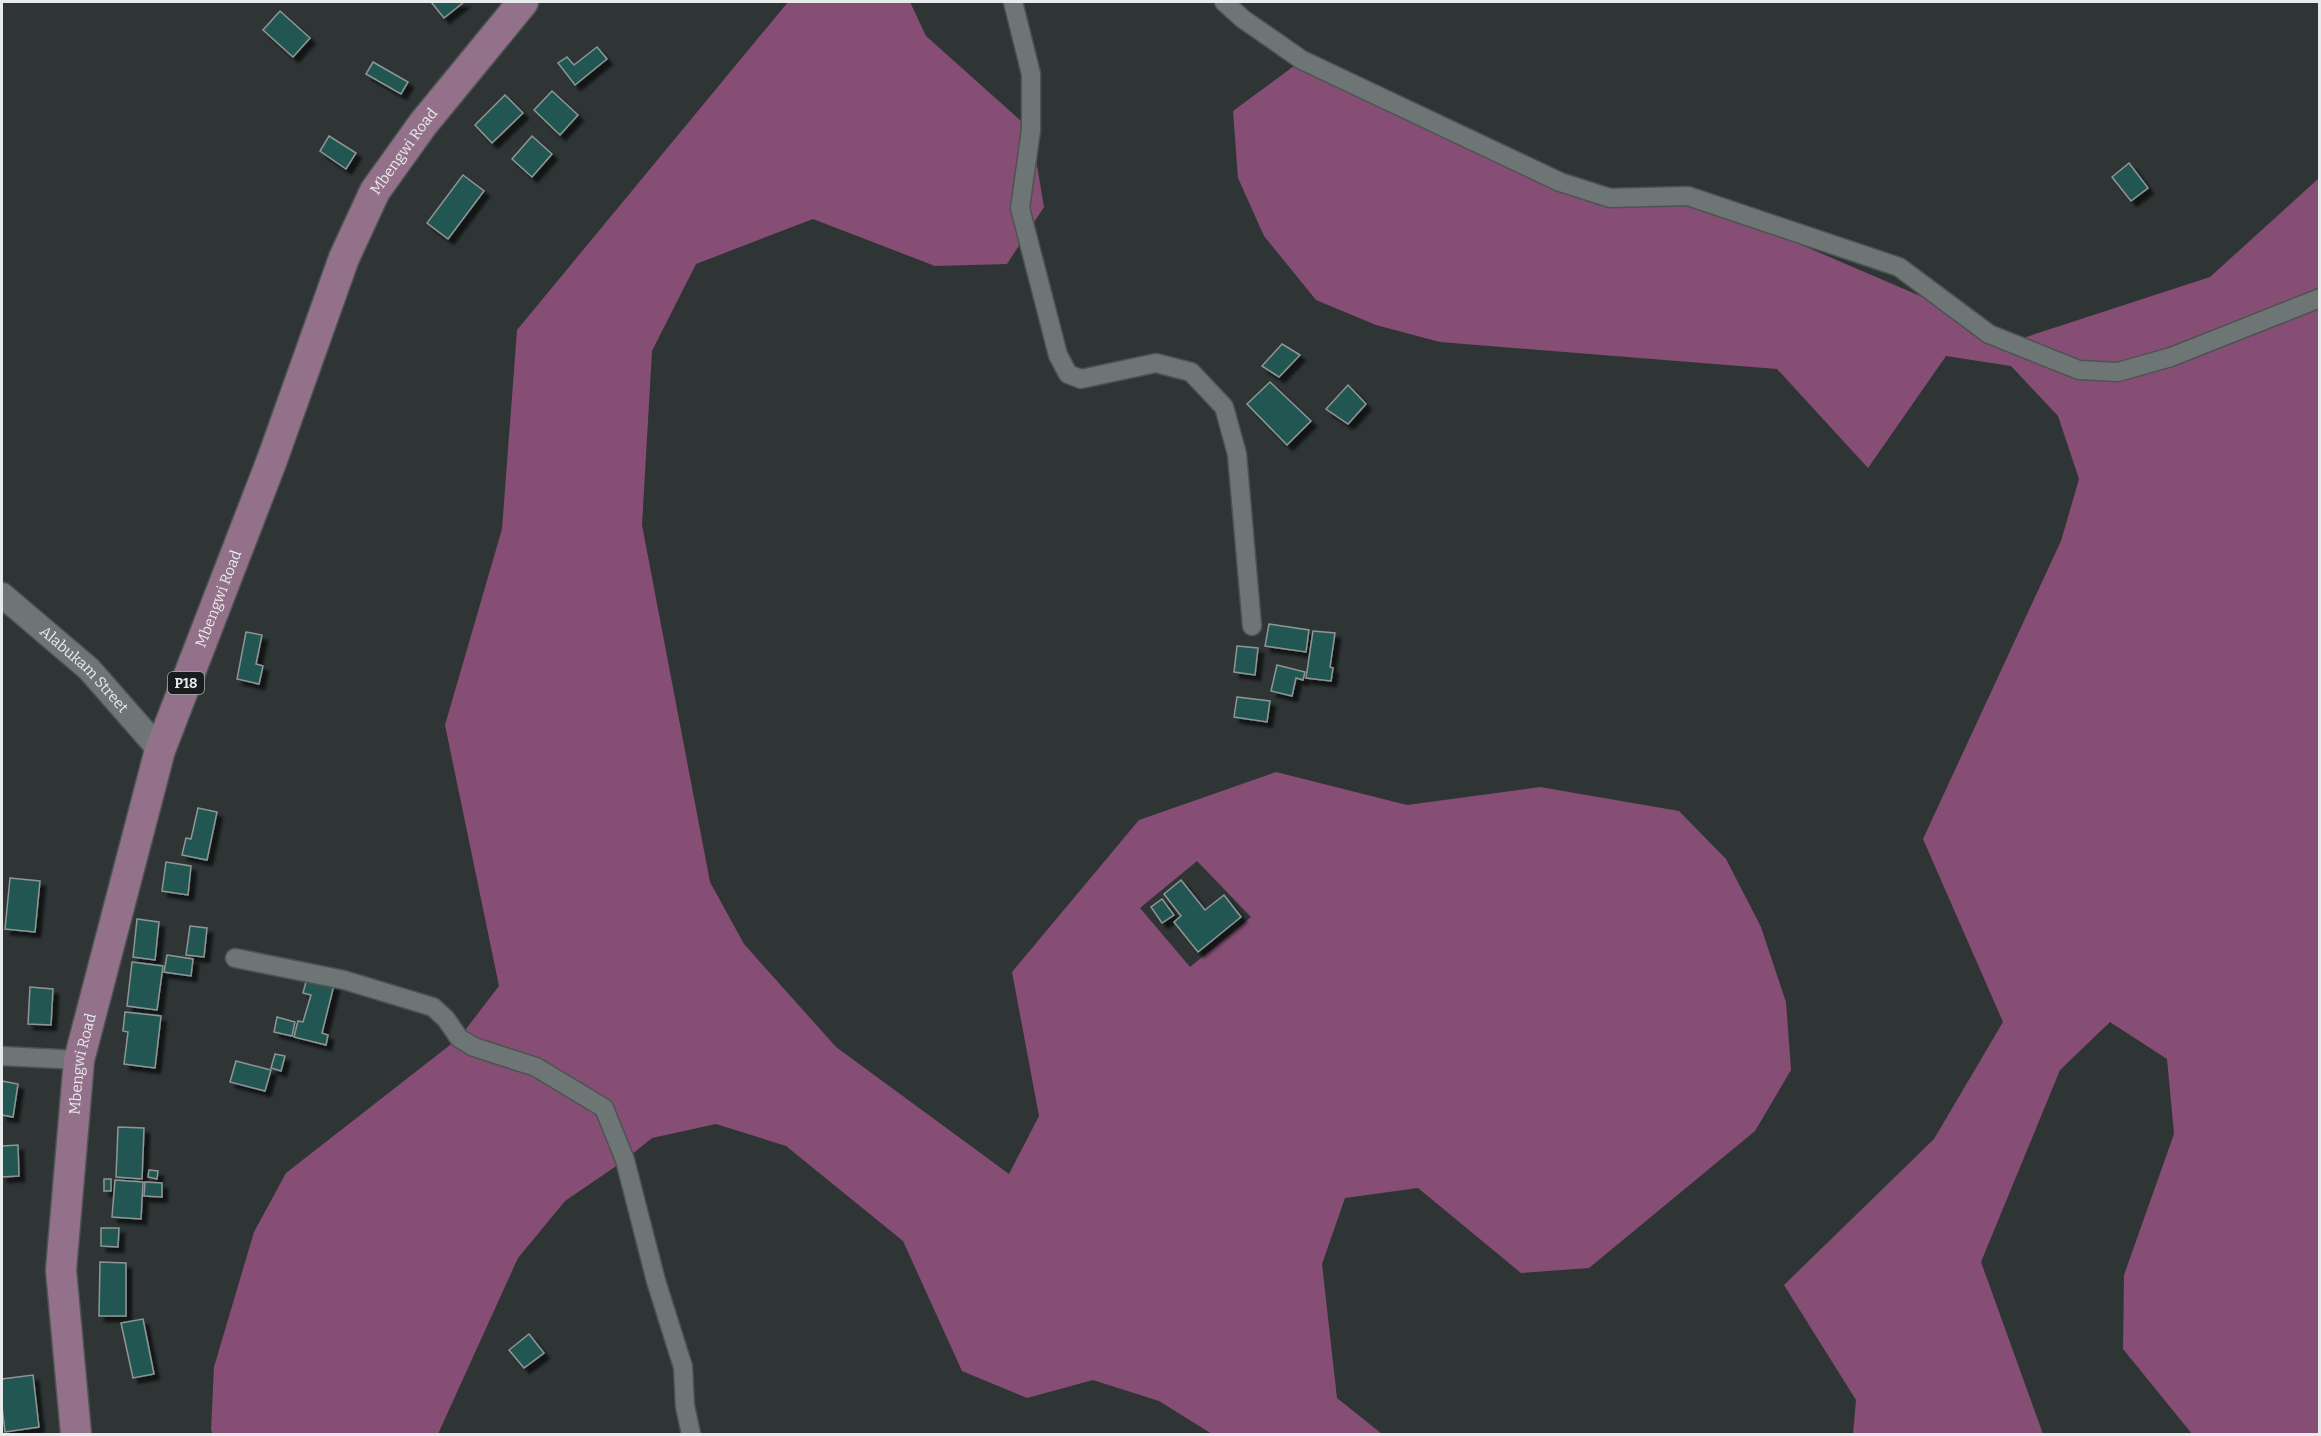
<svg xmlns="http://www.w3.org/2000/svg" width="2321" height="1436" font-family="Bitter,serif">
<defs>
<filter id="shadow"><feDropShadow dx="5.5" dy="5.5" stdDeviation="1.5" flood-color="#0009"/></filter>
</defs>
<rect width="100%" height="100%" fill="#2f3535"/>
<g fill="#864e74" fill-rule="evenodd">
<path d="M 788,2 L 910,2 L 926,36 L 1031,130 L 1044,207 L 1007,264 L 935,266 L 813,219 L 696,264 L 652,351 L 642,525 L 710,882 L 744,944 L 836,1047 L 1009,1174 L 1039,1116 L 1012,972 L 1139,820 L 1276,772 L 1407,805 L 1540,787 L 1679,811 L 1726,859 L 1761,927 L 1786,1002 L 1791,1070 L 1755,1131 L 1589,1268 L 1521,1273 L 1418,1188 L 1345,1198 L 1322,1264 L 1337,1398 L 1382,1434 L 1212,1434 L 1159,1401 L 1093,1380 L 1027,1398 L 962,1371 L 903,1241 L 786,1146 L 716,1124 L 652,1138 L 625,1160 L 565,1201 L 518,1258 L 438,1434 L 213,1434 L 211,1430 L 214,1367 L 254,1232 L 286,1173 L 459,1038 L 499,986 L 445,725 L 502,529 L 517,330 ZM 1197,861 L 1251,917 L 1190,967 L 1140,908 Z"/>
<polygon points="1302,60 1611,198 1688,196 2020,339 2210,277 2319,178 2319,1434 2192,1434 2123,1349 2124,1275 2174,1134 2167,1059 2110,1022 2060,1070 1981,1262 2043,1434 1853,1434 1856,1400 1784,1285 1934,1139 2003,1022 1923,839 2061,541 2079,479 2058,416 2011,366 1946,356 1868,468 1777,369 1440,342 1376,325 1316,300 1264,236 1238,178 1233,111"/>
</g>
<g fill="#225653" stroke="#8e9695" stroke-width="1.5" filter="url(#shadow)">
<polygon points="431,2 464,2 444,18"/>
<polygon points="280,11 310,38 293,57 263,30"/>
<polygon points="597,47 607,59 575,85 558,63 567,57 574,65"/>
<polygon points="373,62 408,82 401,94 366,74"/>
<polygon points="552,91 578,115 560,135 534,110"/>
<polygon points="505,95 523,113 492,143 475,125"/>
<polygon points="329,136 356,153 346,169 320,151"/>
<polygon points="532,136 552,154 532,177 512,159"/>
<polygon points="2129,163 2148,188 2131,201 2112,177"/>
<polygon points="463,175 484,191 448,239 427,223"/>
<polygon points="1282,344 1300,355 1279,377 1262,366"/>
<polygon points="1270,382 1311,421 1287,445 1247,404"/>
<polygon points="1348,385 1366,404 1348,424 1326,409"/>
<polygon points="1269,624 1309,630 1306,652 1265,646"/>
<polygon points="1313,631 1335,633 1330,667 1333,668 1331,681 1306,678"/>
<polygon points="246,632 262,635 256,664 263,666 259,684 237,679"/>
<polygon points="1237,646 1258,648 1255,675 1234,672"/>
<polygon points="1277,665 1305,672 1303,680 1296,678 1292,696 1271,691"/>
<polygon points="1237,697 1270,701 1267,722 1234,717"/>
<polygon points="198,808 217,812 207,860 182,855 186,838 191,839"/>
<polygon points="166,862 191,866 188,895 162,891"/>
<polygon points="10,878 40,881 35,932 5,929"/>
<polygon points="1181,880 1205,910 1224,895 1241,917 1198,952 1174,922 1181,916 1164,894"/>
<polygon points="1162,899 1174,915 1162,923 1151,907"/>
<polygon points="137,919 159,922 155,960 133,957"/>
<polygon points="190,926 207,928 204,957 186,955"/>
<polygon points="167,955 193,959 191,976 164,972"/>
<polygon points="132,962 163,966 157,1010 127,1006"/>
<polygon points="307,978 334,985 322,1033 328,1035 326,1045 294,1037 298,1021 303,1022 311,995 303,993"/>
<polygon points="30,987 53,989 51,1025 28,1024"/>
<polygon points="125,1012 161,1016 155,1068 124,1064 128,1032 123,1031"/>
<polygon points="277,1017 295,1022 292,1036 274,1032"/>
<polygon points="275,1054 285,1056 281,1071 271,1068"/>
<polygon points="236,1061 271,1070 265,1091 230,1082"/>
<polygon points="2,1081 18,1084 13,1117 2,1115"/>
<polygon points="118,1127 144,1128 142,1179 116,1177"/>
<polygon points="18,1145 19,1176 2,1177 2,1146"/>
<polygon points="149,1170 158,1171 157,1179 148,1177"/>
<rect x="104" y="1179" width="7" height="12"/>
<polygon points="115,1180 143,1182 141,1219 112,1217"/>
<polygon points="145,1182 162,1183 162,1197 144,1196"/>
<polygon points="101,1228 119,1228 118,1247 101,1246"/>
<polygon points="100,1262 126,1263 126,1316 99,1316"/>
<polygon points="143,1319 154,1374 133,1378 121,1323"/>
<polygon points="529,1334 544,1353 524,1368 509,1350"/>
<polygon points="33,1375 39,1427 5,1432 2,1407 2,1379"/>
</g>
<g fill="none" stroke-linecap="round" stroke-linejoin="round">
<g stroke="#4d5352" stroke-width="21">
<g id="minor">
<polyline points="1013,2 1031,74 1031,130 1020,208 1058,355 1068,374 1081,379 1156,363 1191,372 1224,407 1237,454 1252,626"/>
<polyline points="1224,2 1243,19 1302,60 1560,182 1610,198 1688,196 1899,267 1989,334 2079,370 2118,372 2171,357 2320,298"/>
<polyline points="235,958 344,980 433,1007 446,1019 459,1038 474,1047 536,1067 604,1108 625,1160 656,1281 683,1367 685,1406 691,1434"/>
<polyline points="2,1056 79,1060"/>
</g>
</g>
<g stroke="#4d5352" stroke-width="27">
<g id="tertiary">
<path id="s1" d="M 2,595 L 89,669 L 160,750"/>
</g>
</g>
<g stroke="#4d5352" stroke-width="33">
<g id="primary">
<path id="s2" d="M 76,1434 L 61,1270 L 79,1060 L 160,750 L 272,460 L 344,258 L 375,191 L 423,124 L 523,2"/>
</g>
</g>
<use href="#minor" stroke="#6e7575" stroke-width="18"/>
<use href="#tertiary" stroke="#6e7575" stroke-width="24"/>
<use href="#primary" stroke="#94718a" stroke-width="30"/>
</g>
<g text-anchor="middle" stroke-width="4.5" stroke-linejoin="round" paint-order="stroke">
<rect fill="#191c1c" stroke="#a9adad" stroke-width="1.5" x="168" y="672" width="36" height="22" rx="4.5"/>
<g font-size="14" font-weight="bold" fill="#e7ebeb">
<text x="186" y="688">P18</text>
</g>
<g font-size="15" fill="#e7ebeb" stroke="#191c1c">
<text dy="5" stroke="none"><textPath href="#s2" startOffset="1344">Mbengwi Road</textPath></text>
<text dy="5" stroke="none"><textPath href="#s2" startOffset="858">Mbengwi Road</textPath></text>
<text dy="5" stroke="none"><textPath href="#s1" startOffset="111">Alabukam Street</textPath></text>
<text dy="5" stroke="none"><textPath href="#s2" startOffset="372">Mbengwi Road</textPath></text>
</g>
</g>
<rect width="2321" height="1436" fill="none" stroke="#e7ebeb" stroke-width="6"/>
</svg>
